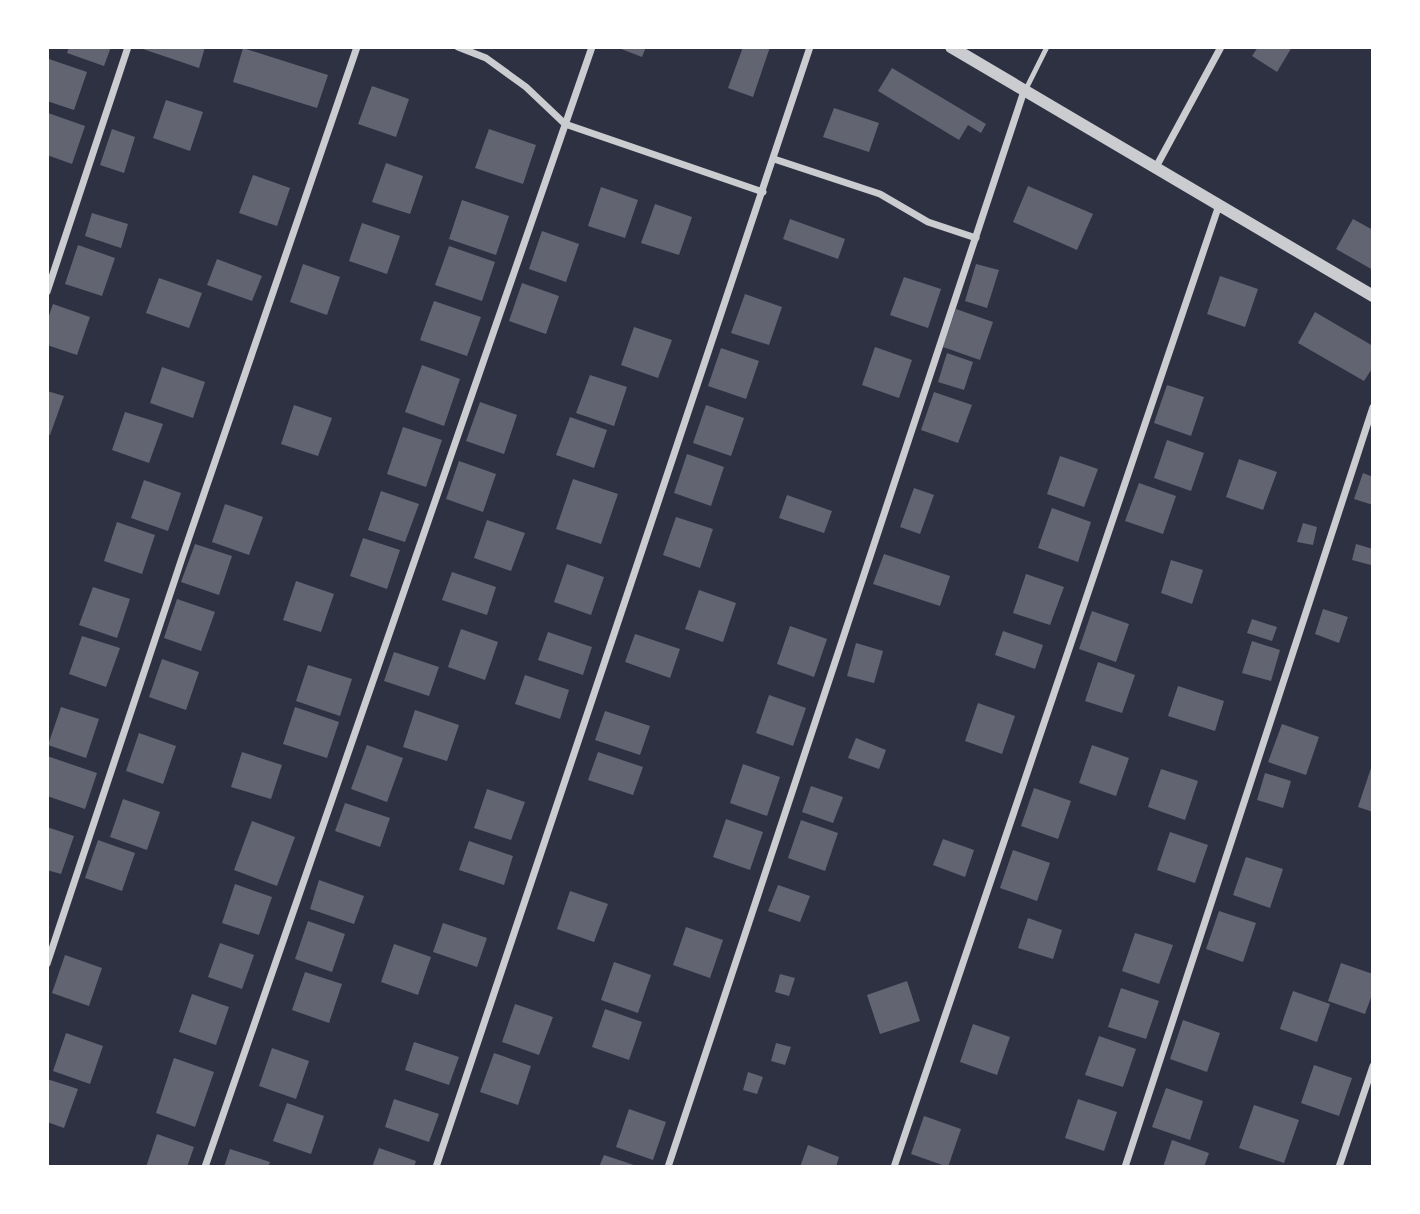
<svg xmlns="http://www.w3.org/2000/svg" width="1420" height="1214" font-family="Montserrat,sans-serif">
<rect width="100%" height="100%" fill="#2d3142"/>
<g fill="#626471">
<polygon points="69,47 111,47 104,66 67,53"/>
<polygon points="137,47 205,47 199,68"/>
<polygon points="616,47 646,47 642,57"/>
<polygon points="743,47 770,47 753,97 728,88"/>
<polygon points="1258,47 1292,47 1277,72 1252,56"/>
<polygon points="243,48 328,75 317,108 233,82"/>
<polygon points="49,59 87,72 74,110 47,101"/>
<polygon points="892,68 986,124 981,133 968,125 959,140 878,91"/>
<polygon points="372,86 409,99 396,137 358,124"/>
<polygon points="166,100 203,112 190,151 153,138"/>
<polygon points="834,108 879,123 869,152 823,137"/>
<polygon points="48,113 85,126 72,164 47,155"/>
<polygon points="112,129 135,137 124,173 100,165"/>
<polygon points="489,129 536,145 523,184 475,168"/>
<polygon points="386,163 423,176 410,214 372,202"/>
<polygon points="253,175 290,188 277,226 239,213"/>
<polygon points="1028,186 1093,214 1077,250 1013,222"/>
<polygon points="601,187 638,200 625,238 588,226"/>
<polygon points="462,200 509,216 496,255 449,239"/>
<polygon points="655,204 692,217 679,255 641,243"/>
<polygon points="92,213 128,224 121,248 85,236"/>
<polygon points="790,219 845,239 838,259 783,239"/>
<polygon points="1353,219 1373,230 1373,270 1336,249"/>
<polygon points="362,223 400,236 387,274 349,261"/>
<polygon points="542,231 579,244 566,282 529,269"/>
<polygon points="78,245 115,258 102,296 65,284"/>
<polygon points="449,246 495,262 482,301 435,285"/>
<polygon points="217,259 262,276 252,301 207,285"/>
<polygon points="303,264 340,277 327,315 290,302"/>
<polygon points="976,264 999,270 987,308 965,301"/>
<polygon points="1220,276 1258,289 1245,327 1207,314"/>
<polygon points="904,277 941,289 928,328 890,315"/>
<polygon points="159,278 202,293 189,328 146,313"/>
<polygon points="522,283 559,296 546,334 509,321"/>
<polygon points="745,294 782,307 769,345 731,333"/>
<polygon points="434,301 481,317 467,356 420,340"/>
<polygon points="53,304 90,317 77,355 47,345 47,321"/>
<polygon points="956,309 993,322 980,360 943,347"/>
<polygon points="1315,312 1373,346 1373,367 1364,381 1298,343"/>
<polygon points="634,327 672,340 658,378 621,365"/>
<polygon points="875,347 912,360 899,398 862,385"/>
<polygon points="721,348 759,361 746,399 708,386"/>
<polygon points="947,353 973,362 964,390 938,382"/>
<polygon points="422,365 460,379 444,426 405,412"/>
<polygon points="162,367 205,382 193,418 150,403"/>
<polygon points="590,375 627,387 614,426 576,413"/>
<polygon points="1167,385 1204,397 1191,436 1154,423"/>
<polygon points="47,391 64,396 50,435 47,434"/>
<polygon points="934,392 972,405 958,443 921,430"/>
<polygon points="480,402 517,415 504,454 466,441"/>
<polygon points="294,405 332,418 318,456 281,444"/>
<polygon points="706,405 744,418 731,456 693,443"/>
<polygon points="125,412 163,424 149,463 112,450"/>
<polygon points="570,417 607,430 594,468 556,455"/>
<polygon points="403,427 442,440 426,487 387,474"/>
<polygon points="1167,440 1204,453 1191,491 1154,478"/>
<polygon points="687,454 724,467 711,506 674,493"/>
<polygon points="1060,456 1098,469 1084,507 1047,494"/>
<polygon points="1239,459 1277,472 1263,510 1226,497"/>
<polygon points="459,461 496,474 483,512 446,499"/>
<polygon points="1363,473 1373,477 1373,505 1354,499"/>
<polygon points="573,479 618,494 601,544 556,529"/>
<polygon points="144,480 181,493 168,531 131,518"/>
<polygon points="1139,483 1176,496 1163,534 1125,521"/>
<polygon points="914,488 934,495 920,534 900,527"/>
<polygon points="381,491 419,504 405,542 368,530"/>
<polygon points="787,495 832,511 824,533 779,518"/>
<polygon points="225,504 263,517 249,555 212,542"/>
<polygon points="1052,508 1091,522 1078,562 1038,548"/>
<polygon points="676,517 713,529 700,568 663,555"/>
<polygon points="487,520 525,533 511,571 474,558"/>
<polygon points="117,522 155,535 142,574 104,561"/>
<polygon points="1303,523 1317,527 1313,545 1297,542"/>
<polygon points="363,538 400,550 387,589 350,576"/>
<polygon points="195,544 232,556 219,595 181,582"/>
<polygon points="1356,544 1373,549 1371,565 1352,560"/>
<polygon points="884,554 950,576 940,606 873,584"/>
<polygon points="1171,560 1203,570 1192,604 1161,593"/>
<polygon points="567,564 604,577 591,615 554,602"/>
<polygon points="452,572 496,587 487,615 442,600"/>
<polygon points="1026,574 1064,587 1050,625 1013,613"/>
<polygon points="296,581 334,594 321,632 283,620"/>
<polygon points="93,587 130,599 117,638 79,625"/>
<polygon points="699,590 736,603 723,642 685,629"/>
<polygon points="177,599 215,612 201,651 164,638"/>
<polygon points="1323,609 1348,617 1339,643 1315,634"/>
<polygon points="1092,611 1129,624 1116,662 1079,649"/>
<polygon points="1252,619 1277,627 1272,641 1247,633"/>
<polygon points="790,626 827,639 814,677 777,664"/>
<polygon points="461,629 498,642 485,680 448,667"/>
<polygon points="1003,631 1043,645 1035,669 995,655"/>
<polygon points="548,632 592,647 583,675 538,660"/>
<polygon points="635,634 680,649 670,678 625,662"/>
<polygon points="82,636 120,648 106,687 69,674"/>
<polygon points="1252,641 1280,650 1271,681 1242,673"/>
<polygon points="856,643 883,651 874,683 847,676"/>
<polygon points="394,652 439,667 429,696 384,681"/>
<polygon points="162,659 199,672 186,710 149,697"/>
<polygon points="1098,662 1135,675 1122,713 1085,701"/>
<polygon points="308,665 352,679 340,716 296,701"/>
<polygon points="525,675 569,690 560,719 515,704"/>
<polygon points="1178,686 1224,701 1215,731 1168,716"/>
<polygon points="769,695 806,708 793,746 756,733"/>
<polygon points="978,703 1015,716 1002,754 965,741"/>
<polygon points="61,707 99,719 86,758 48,745"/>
<polygon points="295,707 339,722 327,758 283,744"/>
<polygon points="415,710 459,725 447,761 403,747"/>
<polygon points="605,711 650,726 640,755 595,740"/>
<polygon points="1282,724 1319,737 1306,775 1268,762"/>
<polygon points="139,733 176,746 163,784 126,771"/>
<polygon points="856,738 886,750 879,769 848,758"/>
<polygon points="367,745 403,758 387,802 351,789"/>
<polygon points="1092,745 1129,758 1116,796 1079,783"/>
<polygon points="242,752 282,765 271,799 231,787"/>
<polygon points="598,752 643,767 633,795 588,780"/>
<polygon points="47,756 97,773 85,809 47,796"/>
<polygon points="743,764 780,777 767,816 730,803"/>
<polygon points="1372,765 1373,766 1373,812 1358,807"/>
<polygon points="1161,769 1198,781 1185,820 1148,807"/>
<polygon points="1265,773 1291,781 1283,808 1257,800"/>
<polygon points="811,786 843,797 833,823 802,812"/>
<polygon points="1034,788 1071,801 1058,839 1021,826"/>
<polygon points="487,789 525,802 511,840 474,828"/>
<polygon points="123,799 160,812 147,850 110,837"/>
<polygon points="345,803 390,818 380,847 335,831"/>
<polygon points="726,819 763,832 750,870 713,857"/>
<polygon points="801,820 838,833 825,871 788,858"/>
<polygon points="252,821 295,837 277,886 234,870"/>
<polygon points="47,827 74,836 61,874 47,870"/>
<polygon points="1170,832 1208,845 1195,883 1157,870"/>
<polygon points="943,839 974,850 965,877 933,865"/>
<polygon points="98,840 135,853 122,891 85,878"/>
<polygon points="469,841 513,856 504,885 459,870"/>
<polygon points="1013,850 1050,863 1037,901 1000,888"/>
<polygon points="1246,857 1283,869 1270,908 1233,895"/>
<polygon points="319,880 364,896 354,924 310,909"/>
<polygon points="235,884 272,897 259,935 222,923"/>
<polygon points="778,885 810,896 800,922 768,911"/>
<polygon points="570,891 608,904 594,942 557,929"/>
<polygon points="1219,911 1256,923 1243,962 1206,949"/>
<polygon points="1028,918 1062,930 1053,959 1018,948"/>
<polygon points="308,921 345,934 332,972 295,959"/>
<polygon points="443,923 487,938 477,967 433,952"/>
<polygon points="686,927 723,940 710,978 673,965"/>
<polygon points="1135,933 1173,945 1159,984 1122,971"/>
<polygon points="220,943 254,955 242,989 208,977"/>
<polygon points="394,944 431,957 418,995 381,982"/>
<polygon points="65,955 102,968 89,1006 52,993"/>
<polygon points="614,962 651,975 638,1013 601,1000"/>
<polygon points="1341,963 1373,974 1373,992 1365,1014 1328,1001"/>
<polygon points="305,972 342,984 329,1023 292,1010"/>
<polygon points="780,974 795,978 789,996 775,992"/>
<polygon points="907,981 920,1021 880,1034 867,995"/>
<polygon points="1121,988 1159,1001 1146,1039 1108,1027"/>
<polygon points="1293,991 1330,1004 1317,1042 1280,1029"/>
<polygon points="192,994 229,1007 216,1045 179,1032"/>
<polygon points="515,1004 553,1017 539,1055 502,1042"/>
<polygon points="605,1009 642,1022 629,1060 592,1047"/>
<polygon points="1183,1020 1220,1033 1207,1072 1170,1059"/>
<polygon points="973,1024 1010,1037 997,1075 960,1062"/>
<polygon points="66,1033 103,1046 90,1084 53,1071"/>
<polygon points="1099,1036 1136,1049 1123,1087 1085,1075"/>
<polygon points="414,1042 459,1057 449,1085 405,1070"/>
<polygon points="776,1043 791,1047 785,1065 771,1061"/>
<polygon points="272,1048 309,1061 296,1099 259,1086"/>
<polygon points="494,1053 531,1066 518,1105 480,1092"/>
<polygon points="174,1058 214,1072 195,1127 156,1113"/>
<polygon points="1314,1065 1352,1078 1339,1116 1301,1103"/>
<polygon points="748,1072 763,1077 757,1094 743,1090"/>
<polygon points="47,1079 78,1089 64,1128 47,1122"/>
<polygon points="1166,1088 1203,1101 1190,1140 1152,1127"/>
<polygon points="394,1099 439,1114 429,1142 385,1127"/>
<polygon points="1078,1099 1117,1112 1104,1151 1065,1138"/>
<polygon points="287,1103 324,1116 311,1154 273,1141"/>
<polygon points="1254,1105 1299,1120 1284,1163 1239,1148"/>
<polygon points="629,1109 666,1122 653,1160 616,1147"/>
<polygon points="924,1116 961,1129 948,1167 911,1154"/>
<polygon points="157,1134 194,1147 187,1167 146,1167"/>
<polygon points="1172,1140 1209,1153 1204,1167 1163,1167"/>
<polygon points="808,1145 839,1157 836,1167 800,1167"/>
<polygon points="379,1148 416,1161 414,1167 372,1167"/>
<polygon points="230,1149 270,1162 268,1167 224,1167"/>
<polygon points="604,1155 637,1166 637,1167 599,1167"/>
</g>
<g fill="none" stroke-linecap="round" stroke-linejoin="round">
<polyline stroke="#caccd0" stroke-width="5" points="1026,89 1047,47"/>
<g stroke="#caccd0" stroke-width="7">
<polyline points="458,47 486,58 526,87 565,124 763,192"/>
<polyline points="774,159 880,194 928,222 976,238"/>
<polyline points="1156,167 1221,47"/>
<polyline points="47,292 128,47"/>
<polyline points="47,964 183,555 357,47"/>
<polyline points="205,1167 592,47"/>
<polyline points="436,1167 810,47"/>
<polyline points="668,1167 1024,91"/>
<polyline points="894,1167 1219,205"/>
<polyline points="1125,1167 1373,407"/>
<polyline points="1339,1167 1373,1066"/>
</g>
<polyline stroke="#caccd0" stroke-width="12" points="951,47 1373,296"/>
</g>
<rect width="1420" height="1214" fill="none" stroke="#ffffff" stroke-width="98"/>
</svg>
